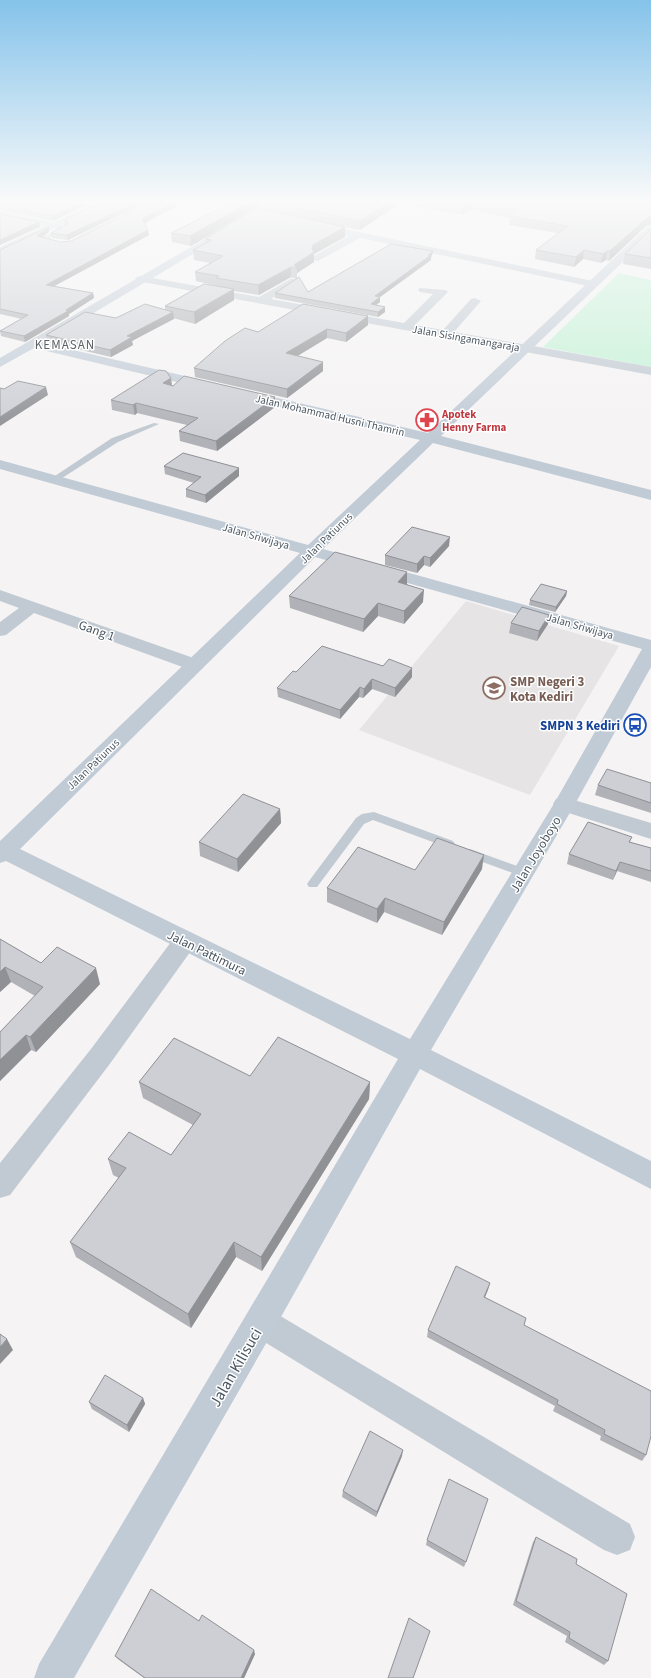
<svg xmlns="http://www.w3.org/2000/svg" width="651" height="1678" font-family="'Source Sans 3',sans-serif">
<rect width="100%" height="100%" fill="#f5f3f3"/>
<polygon fill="#e6e4e5" points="466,601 619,646 530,795 359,730"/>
<polygon fill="#c3f1d5" points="619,273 651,280 651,367 543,347"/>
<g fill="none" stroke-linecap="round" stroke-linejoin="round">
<g fill="#c1cad2" fill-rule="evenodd">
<polygon points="57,224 67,228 47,240 56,242 56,244 40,241 40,239 60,228 54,226"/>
<polygon points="154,423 159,424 118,442 56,482 49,480 112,438"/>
<polygon points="374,812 453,841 455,844 449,848 373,820 364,824 317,887 309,887 307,884 309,881 356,818 362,814"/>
<polygon points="470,849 528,870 530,873 528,876 524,877 466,856 464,853 466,850"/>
</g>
<g fill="#c1cad2" fill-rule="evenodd">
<polygon points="95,203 108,203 0,254 0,247"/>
<polygon points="316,223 593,281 599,284 593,287 360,238 318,261 314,260 313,258 314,256 349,236 312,228 311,226"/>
<polygon points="141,276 259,297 292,278 298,281 296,283 271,299 404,323 433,294 420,292 418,290 420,288 446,290 448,292 415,325 443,330 471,299 475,298 481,301 454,332 651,367 651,375 137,281 135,279 137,277"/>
<polygon points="0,590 202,661 204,665 202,669 195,671 188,669 34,613 6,635 0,636 0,622 19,608 0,601"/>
<polygon points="564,797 651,823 651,839 556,809 553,804 556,799"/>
<polygon points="185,932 193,934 197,941 193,948 109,1065 10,1195 0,1198 0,1163 91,1049 177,934"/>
<polygon points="261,1306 272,1311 630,1524 635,1537 630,1550 617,1555 604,1550 250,1333 245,1322 250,1311"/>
</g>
<g fill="#c1cbd6" fill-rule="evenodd">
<polygon points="267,203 279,203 43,343 215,383 217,386 215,389 210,390 34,348 0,367 0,358"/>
<polygon points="0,211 57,223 62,226 57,229 0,217"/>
<path d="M 651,226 L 651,235 L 441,436 L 651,490 L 651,500 L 433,443 L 323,549 L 651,640 L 651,667 L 575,804 L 431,1050 L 651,1161 L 651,1189 L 420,1069 L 272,1333 L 74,1678 L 34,1678 L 39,1664 L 398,1059 L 6,861 L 0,863 L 0,841 L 300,553 L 0,469 L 0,460 L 308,545 L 420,440 L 242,398 L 240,395 L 242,392 L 247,391 L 428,433 L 647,227 ZM 315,557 L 642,649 L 555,802 L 410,1039 L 20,849 Z"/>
</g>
</g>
<g fill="#b0b2b7">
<polygon points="0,203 91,203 53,221 0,210"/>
<polygon points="101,203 145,203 68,240 52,238 51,233 65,226 64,220"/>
<polygon points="148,203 182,203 145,223 149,235 54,286 93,293 94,298 69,314 69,316 25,342 1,336 0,331 22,319 0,314 0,250 49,232 42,237 61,242 71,241"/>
<polygon points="231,203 264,203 191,246 172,242 171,233"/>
<polygon points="268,203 651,203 651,225 646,226 609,261 606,260 601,263 583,259 574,267 535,259 536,250 558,233 509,225 510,218 471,210 462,215 400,203 360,230 345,227 345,237 314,254 314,262 297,273 297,279 308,292 432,256 431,257 431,260 380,297 380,302 376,305 385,307 385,312 378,317 275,298 275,293 297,279 291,277 259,295 234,291 234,300 195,324 173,318 132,341 133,345 111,357 47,342 46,335 116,318 165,310 165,306 217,286 196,281 195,272 210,263 194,260 193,250 205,243 205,239 268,211"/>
<polygon points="651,229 651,269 623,264 625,254"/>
<polygon points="368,325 346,342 327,338 297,356 323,371 287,398 195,377 194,368 258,332"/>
<polygon points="171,378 172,385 275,407 217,451 180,441 179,431 187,425 137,413 135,415 112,410 111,400"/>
<polygon points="164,466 239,476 206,503 186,497 186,489 194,483 165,474"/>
<polygon points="449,546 430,567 424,565 417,573 385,565 385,555"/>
<polygon points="407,584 423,602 404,624 378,616 363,632 290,608 289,596"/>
<polygon points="567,591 566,596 555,612 529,605 530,600"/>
<polygon points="511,623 548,624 537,641 509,633"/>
<polygon points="383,666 412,668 412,677 395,697 372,689 363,698 359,697 340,719 278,697 277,688 296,672"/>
<polygon points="651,783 651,813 595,795 598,785"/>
<polygon points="280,809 281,823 238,872 200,856 199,842"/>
<polygon points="632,837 630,842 651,848 651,882 617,871 613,880 567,864 569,854"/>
<polygon points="482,869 442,935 384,912 377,923 327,902 327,888 415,870"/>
<polygon points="0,939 41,963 100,984 36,1052 31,1050 0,1081 0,1032 35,996 11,982 0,992"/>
<polygon points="250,1076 370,1082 369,1099 262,1271 236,1257 191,1328 76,1257 70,1242 119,1178 113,1175 108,1159 171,1155 193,1125 143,1098 139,1082"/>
<polygon points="490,1283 485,1297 524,1325 646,1455 642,1461 600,1440 601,1436 553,1411 555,1406 427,1337 428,1330"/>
<polygon points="143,1398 145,1404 129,1432 92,1409 89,1402"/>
<polygon points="402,1456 376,1517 342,1497 343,1491"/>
<polygon points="536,1537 576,1564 608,1661 604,1665 565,1642 567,1636 513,1605 533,1542"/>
<polygon points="427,1540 466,1562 464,1567 426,1545"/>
<polygon points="199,1621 255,1654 244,1678 144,1678 119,1660 115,1656"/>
</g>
<g fill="#909195">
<polygon points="80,203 91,203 53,221 52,216"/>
<polygon points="135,203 145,203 68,240 67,235"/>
<polygon points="172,203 182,203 143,224 142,219"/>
<polygon points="248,203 264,203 191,246 190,236"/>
<polygon points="388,203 400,203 360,230 360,221"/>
<polygon points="468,203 472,203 471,210 462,215 462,206"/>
<polygon points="651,216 651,225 646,226 609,261 610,251 648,217"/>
<polygon points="39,222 40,227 0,245 0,240"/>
<polygon points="49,227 49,232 38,241 37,236"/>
<polygon points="345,227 345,237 314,254 314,262 297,273 297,269 294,265 312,249 313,245"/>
<polygon points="148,230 149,235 47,290 46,285"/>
<polygon points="584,250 583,259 574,267 576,257"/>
<polygon points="433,251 432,256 431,257 431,260 380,297 380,302 371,309 371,304 375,296"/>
<polygon points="607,251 606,260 601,263 603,254"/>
<polygon points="291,267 291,277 259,295 258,285"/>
<polygon points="234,289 234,300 195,324 194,312"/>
<polygon points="93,293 94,298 69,314 69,316 25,342 24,336"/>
<polygon points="385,307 385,312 378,317 378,312"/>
<polygon points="173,312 174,319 132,341 133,345 111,357 110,350 127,336"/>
<polygon points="368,316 368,325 346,342 346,333"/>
<polygon points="327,329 327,338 286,363 286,353"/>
<polygon points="323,362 323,371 287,398 287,389"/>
<polygon points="171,378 172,388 163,383"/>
<polygon points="46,387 48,395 0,426 0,417"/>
<polygon points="275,397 275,407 217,451 216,441"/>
<polygon points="136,403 137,413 135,415 133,405"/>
<polygon points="239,468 239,476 206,503 205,495"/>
<polygon points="450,537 449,546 430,567 430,558"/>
<polygon points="424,556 424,565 417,573 417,564"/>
<polygon points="407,572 407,584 397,595 398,582"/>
<polygon points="424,590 423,602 404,624 404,611"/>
<polygon points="567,591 566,596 555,612 556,607"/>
<polygon points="378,603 378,616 363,632 364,619"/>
<polygon points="549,615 548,624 537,641 539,631"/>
<polygon points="412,668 412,677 395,697 395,688"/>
<polygon points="372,679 372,689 363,698 364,689"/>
<polygon points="360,687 359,697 340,719 340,710"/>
<polygon points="280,809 281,823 238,872 237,859"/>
<polygon points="484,855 482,869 442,935 444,922"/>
<polygon points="620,862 617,871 613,880 616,871"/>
<polygon points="385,898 384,912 377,923 377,909"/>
<polygon points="5,967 11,982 0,992 0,972"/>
<polygon points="96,968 100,984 36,1052 30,1037"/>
<polygon points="26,1035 31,1050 0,1081 0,1060"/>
<polygon points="370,1082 369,1099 262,1271 261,1257"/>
<polygon points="234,1242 236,1257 191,1328 188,1314"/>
<polygon points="490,1283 488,1290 482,1304 484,1297"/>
<polygon points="7,1339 13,1350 0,1364 0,1347"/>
<polygon points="143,1398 145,1404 129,1432 127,1425"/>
<polygon points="403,1450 402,1456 376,1517 377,1512"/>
<polygon points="254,1650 255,1654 244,1678 241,1678"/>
</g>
<g fill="#cdcfd5" stroke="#909195">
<polygon points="0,203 80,203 52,216 0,205"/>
<polygon points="101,203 135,203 67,235 51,233 67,224 68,222 64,220"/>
<polygon points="148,203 172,203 142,219 148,230 46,285 93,293 66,310 68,311 24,336 0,331 28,315 0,309 0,250 49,227 37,236 61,242 71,241"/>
<polygon points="231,203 248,203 190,236 171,233"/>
<polygon points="273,203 388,203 360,221"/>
<polygon points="446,203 468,203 462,206"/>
<polygon points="483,203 651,203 651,216 648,217 610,251 607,251 603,254 584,250 576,257 536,250 568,226 510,216 518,210"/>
<polygon points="257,208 345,227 313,245 312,249 314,252 294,265 297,269 291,267 258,285 216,278 219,276 195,272 223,256 193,250 212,240 205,239"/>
<polygon points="0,214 39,222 0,240"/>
<polygon points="651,229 651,258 625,254"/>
<polygon points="391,244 433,251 428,255 431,255 375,296 380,297 371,304 385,307 378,312 275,293 299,277 308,292"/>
<polygon points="204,284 234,289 194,312 165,306"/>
<polygon points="145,304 173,312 127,336 132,337 110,350 46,335 85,312 116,318"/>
<polygon points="303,304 368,316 346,333 327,329 286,353 323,362 287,389 194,368 225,341 245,328 258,332"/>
<polygon points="159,370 166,371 171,378 163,383 173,386 184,376 275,397 216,441 179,431 198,418 136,403 133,405 111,400"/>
<polygon points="18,381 46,387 0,417 0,388 4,389"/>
<polygon points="183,453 239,468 205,495 186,489 201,477 164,466"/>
<polygon points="412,527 450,537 430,558 424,556 417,564 385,555"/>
<polygon points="335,552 407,572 398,582 424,590 404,611 378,603 364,619 289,596"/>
<polygon points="541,584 567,591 556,607 530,600"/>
<polygon points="522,607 549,615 539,631 511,623"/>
<polygon points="322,646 383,666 389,659 412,668 395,688 372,679 364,689 360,687 340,710 277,688 293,671 296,672"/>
<polygon points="607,769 651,783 651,803 598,785"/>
<polygon points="243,794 280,809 237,859 199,842"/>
<polygon points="588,822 632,837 629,842 651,848 651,871 620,862 616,871 569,854"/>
<polygon points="437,838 484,855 444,922 385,898 377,909 327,888 358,847 415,870"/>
<polygon points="0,939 41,963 57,947 96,968 30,1037 26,1035 0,1060 0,1032 43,987 5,967 0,972"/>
<polygon points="278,1037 370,1082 261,1257 234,1242 188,1314 70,1242 126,1168 108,1159 129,1132 171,1155 201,1114 139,1082 174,1038 250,1076"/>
<polygon points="456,1266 490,1283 484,1297 526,1318 524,1325 651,1391 651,1436 646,1455 604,1434 605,1430 557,1404 558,1400 428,1330"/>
<polygon points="0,1334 7,1339 0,1347"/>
<polygon points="105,1375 143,1398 127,1425 89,1402"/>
<polygon points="370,1431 403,1450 377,1512 343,1491"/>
<polygon points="449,1479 488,1499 466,1562 427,1540"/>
<polygon points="536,1537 577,1559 576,1564 627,1594 608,1661 569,1638 570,1632 516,1601"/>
<polygon points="151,1589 199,1621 202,1615 254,1650 241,1678 145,1678 115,1656"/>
<polygon points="409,1618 430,1631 413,1678 388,1678"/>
</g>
<linearGradient id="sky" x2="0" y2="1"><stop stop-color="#85c3ea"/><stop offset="0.46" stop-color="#fafafa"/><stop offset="1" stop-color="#fafafa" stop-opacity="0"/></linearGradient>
<rect width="651" height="438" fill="url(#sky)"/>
<defs>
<g id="pharmacy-ring" transform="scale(1.15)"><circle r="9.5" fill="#fff" stroke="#e0444e" stroke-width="1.5"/><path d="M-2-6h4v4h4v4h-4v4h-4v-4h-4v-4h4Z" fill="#e0444e"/></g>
<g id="school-ring" transform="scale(1.15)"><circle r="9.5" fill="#fff" stroke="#8d6e63" stroke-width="1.5"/><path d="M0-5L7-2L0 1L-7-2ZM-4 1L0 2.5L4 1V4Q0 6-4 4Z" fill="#8d6e63"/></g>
<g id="bus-ring" transform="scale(1.15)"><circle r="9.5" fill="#fff" stroke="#1a4fb4" stroke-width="1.5"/><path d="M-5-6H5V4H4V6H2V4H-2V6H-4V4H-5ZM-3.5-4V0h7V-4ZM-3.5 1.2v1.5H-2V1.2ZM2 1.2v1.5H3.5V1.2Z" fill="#1a4fb4"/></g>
</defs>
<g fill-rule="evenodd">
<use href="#pharmacy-ring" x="427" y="420"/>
<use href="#school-ring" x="494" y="688"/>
<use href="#bus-ring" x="635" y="725"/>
</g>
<g text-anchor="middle" stroke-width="3" stroke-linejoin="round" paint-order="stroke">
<g font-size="11" fill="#4a5661" stroke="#fff">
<text transform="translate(466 338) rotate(10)" y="4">Jalan Sisingamangaraja</text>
<text transform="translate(330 415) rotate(13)" y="4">Jalan Mohammad Husni Thamrin</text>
<text transform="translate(256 536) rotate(16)" y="4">Jalan Sriwijaya</text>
<text transform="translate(326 538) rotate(-44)" y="4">Jalan Patiunus</text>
<text transform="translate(580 626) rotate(16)" y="4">Jalan Sriwijaya</text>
<text transform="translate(93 764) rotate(-44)" y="4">Jalan Patiunus</text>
</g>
<g font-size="11" font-weight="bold" fill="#be3a42" stroke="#fff" text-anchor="start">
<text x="442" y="418">Apotek<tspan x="442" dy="13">Henny Farma</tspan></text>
</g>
<g font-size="13" letter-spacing="1" fill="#5f6368" stroke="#fff">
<text x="65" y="349">KEMASAN</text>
</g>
<g font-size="13" fill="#4a5661" stroke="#fff">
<text transform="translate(97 630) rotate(20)" y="5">Gang 1</text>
<text transform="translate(535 854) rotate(-59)" y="5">Jalan Joyoboyo</text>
<text transform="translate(207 952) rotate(26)" y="5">Jalan Pattimura</text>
</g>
<g font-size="13" font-weight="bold" fill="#785e54" stroke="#fff" text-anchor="start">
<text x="510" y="686">SMP Negeri 3<tspan x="510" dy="15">Kota Kediri</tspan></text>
</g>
<g font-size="13" font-weight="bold" fill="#164399" stroke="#fff" text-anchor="end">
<text x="620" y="730">SMPN 3 Kediri</text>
</g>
<g font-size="16" fill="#4a5661" stroke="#fff">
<text transform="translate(235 1367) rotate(-60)" y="6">Jalan Kilisuci</text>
</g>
</g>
</svg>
